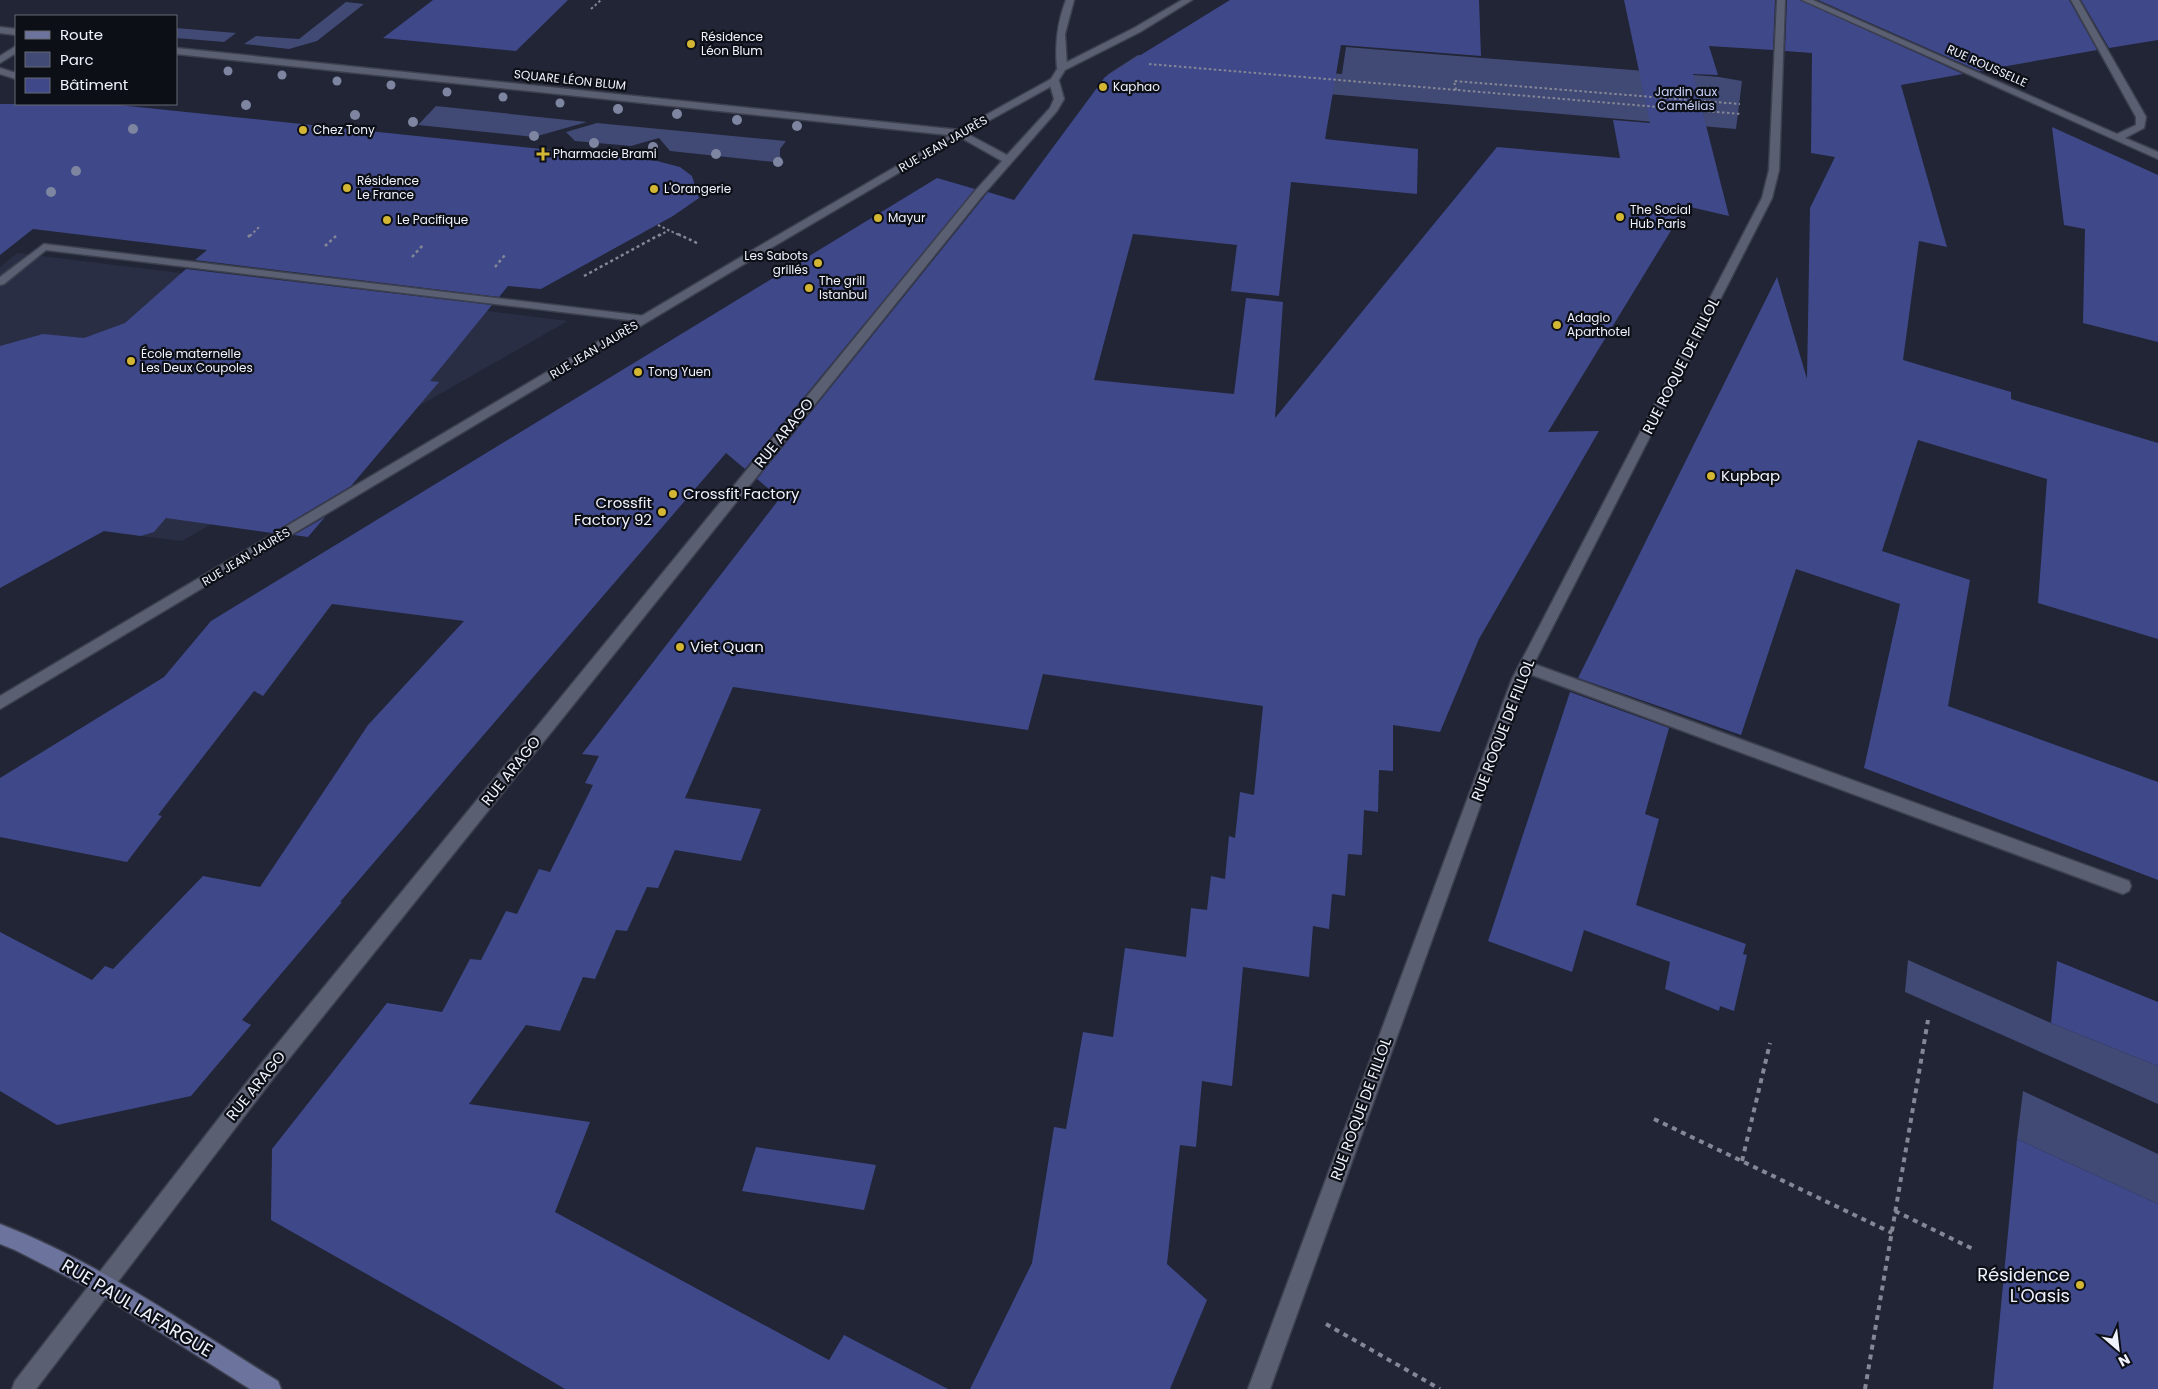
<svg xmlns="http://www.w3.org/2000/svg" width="2158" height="1389" font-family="Poppins,sans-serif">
<rect width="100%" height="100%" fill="#212535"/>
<polygon fill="#292e44" points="17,253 327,291 568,321 182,541 0,519 0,267"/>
<g fill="#414975">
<polygon points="346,2 364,4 317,41 289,49 244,44 256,36 299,39"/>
<polygon points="176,28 236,33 224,42 176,38"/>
<polygon points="1346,47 1719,77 1742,81 1736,129 1107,75 1138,55 1342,74"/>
<polygon points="436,106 587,122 534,137 418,125"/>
<polygon points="597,123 786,141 780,149 780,156 784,163 670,151 659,138 631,146 575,141 566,132"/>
<polygon points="1908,960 2051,1023 2158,1066 2158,1104 1905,992"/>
<polygon points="2023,1091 2158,1154 2158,1204 2017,1139"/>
</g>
<g fill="#3f4889">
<polygon points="433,0 568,0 516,51 383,38"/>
<polygon points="1230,0 1479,0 1481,56 1341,45 1325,139 1418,149 1417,194 1291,182 1279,296 1231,291 1237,245 1133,234 1094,380 1234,394 1246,298 1283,302 1275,418 1497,147 1620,158 1613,120 1650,123 1624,0 1775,0 1773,50 1709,46 1718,75 1693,74 1729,216 1686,206 1548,432 1599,431 1479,639 1440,732 1393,725 1393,771 1379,770 1378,812 1364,810 1362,855 1348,854 1345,896 1332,894 1329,929 1313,926 1309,977 1243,967 1232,1086 1202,1081 1196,1147 1180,1145 1167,1264 1207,1300 1170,1389 970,1389 1032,1263 1054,1127 1066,1129 1083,1032 1113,1037 1125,948 1186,957 1191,908 1207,910 1211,876 1225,879 1229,836 1235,838 1240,792 1254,795 1263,706 1043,674 1028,730 733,687 685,798 761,809 741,861 675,850 658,888 647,887 627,931 616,930 595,979 583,977 560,1031 526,1025 469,1104 590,1122 555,1212 829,1360 844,1335 948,1389 565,1389 448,1320 271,1220 272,1149 387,1003 442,1012 470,959 481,960 506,911 517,914 539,869 550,872 593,785 585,783 599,756 582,754 780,498 757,479 988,192 1014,200 1105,77"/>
<polygon points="1787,0 1800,0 1963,74 1901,85 1947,247 1919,241 1903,360 2011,392 2011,399 2158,443 2158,639 2038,603 2047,479 1918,440 1882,551 1970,580 1948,706 2158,782 2158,880 1864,768 1900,604 1796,569 1741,735 1578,678 1777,277 1807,379 1810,208 1835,157 1811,153 1812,53 1785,51"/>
<polygon points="1818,0 2069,0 2097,50 1979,71"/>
<polygon points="2081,0 2158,0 2158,40 2109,48"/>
<polygon points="0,104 109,104 657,161 680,167 692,176 699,198 673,216 541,289 508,286 499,297 195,260 207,250 33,229 0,255"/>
<polygon points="2052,127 2158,175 2158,342 2083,323 2085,229 2064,225"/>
<polygon points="937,178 975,189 745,469 726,453 340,902 342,902 242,1020 251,1025 191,1096 57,1125 0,1091 0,932 92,980 105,966 113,969 203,876 260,887 368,725 464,621 332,604 263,696 254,691 158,815 162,816 127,862 0,837 0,778 164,677 211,621"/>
<polygon points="186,269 492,305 430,381 439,382 351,486 272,533 166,518 154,532 141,536 104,531 0,588 0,346 43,334 84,338 125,323"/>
<polygon points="325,517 308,537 294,535"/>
<polygon points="1570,692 1669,728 1645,814 1659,819 1636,905 1746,944 1743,954 1747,955 1734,1011 1720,1006 1719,1011 1665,989 1670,962 1584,930 1572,972 1488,941"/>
<polygon points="2057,961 2158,1002 2158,1066 2051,1023"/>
<polygon points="2017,1139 2158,1204 2158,1389 1993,1389"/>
<polygon points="756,1147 876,1165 864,1210 742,1191"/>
</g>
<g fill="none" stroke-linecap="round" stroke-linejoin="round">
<g stroke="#3d404e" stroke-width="3">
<g id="service">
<polygon points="44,244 645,316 651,319 645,322 46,250 4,284 0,285 0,277"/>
<polygon points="1526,661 2129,881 2131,886 2129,891 2123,894 1521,671 1519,667 1521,663"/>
</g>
</g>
<g stroke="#3d404e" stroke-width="3">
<g id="minor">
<path d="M 1066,0 L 1074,0 L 1065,34 L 1067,68 L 1062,71 L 1057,68 C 1055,44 1057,23 1066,0 Z"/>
<polygon points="1777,0 1785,0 1779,170 1772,198 1526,679 1270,1389 1248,1389 1512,679 1762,198 1769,170"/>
<polygon points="1802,0 1813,0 2117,134 2136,125 2136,117 2071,0 2079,0 2146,117 2144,128 2125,138 2158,152 2158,159"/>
<polygon points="0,27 16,29 16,35 0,33"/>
<polygon points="16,46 16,53 0,63 0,56"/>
<polygon points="176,48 960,130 1007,155 1050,108 1054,99 1049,81 1051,79 1054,78 1059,81 1064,99 1057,111 983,195 275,1076 36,1389 12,1389 15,1381 261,1064 975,191 1002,161 958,136 176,54"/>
<polygon points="0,68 16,73 16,79 0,74"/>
</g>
</g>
<g stroke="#3d404e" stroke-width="3">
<polygon id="tertiary" points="1182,0 1192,0 1140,32 1065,70 1057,83 963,135 776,245 0,709 0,696 768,241 957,131 1051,79 1059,66 1134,28"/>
</g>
<g stroke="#3d404e" stroke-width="3">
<path id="secondary" d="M 0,1224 C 99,1262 188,1326 278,1381 L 281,1389 L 250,1389 L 95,1291 L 15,1250 L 0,1244 Z"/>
</g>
<g stroke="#848795" stroke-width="2" stroke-dasharray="2.5 2.5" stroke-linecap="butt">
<polyline points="591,9 601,0"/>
<polyline points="1149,64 1741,114"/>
<polyline points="1456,90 1454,81 1740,104"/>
<polyline points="658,225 681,236"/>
<polyline points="250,236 259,227"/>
<polyline points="659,236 669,230"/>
</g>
<g stroke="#848795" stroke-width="2.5" stroke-dasharray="3 3" stroke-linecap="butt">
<polyline points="678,234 699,244"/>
<polyline points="248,237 251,234"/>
<polyline points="325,246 336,236"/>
<polyline points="412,257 423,245"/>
<polyline points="495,267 505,255"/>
<polyline points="584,276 661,234"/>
</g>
<g stroke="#848795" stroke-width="4" stroke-dasharray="5 5" stroke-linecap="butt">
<polyline points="1654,1119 1892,1233"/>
<polyline points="1742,1161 1770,1043"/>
<polyline points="1895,1211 1975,1250"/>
<polyline points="1326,1324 1440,1389"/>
<polyline points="1865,1389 1928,1020"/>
</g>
<use href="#service" fill="#5b5f72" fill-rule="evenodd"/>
<use href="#minor" fill="#5b5f72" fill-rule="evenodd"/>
<use href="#tertiary" fill="#5b5f72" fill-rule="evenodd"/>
<use href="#secondary" fill="#6c739c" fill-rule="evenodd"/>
</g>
<g fill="#7e85a1">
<circle cx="228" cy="71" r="4.5"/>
<circle cx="282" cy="75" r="4.5"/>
<circle cx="337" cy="81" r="4.5"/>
<circle cx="391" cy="85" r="4.5"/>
<circle cx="447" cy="92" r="4.5"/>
<circle cx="503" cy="97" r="4.5"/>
<circle cx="560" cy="103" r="4.5"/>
<circle cx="246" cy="105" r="5"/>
<circle cx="618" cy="109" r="5"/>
<circle cx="677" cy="114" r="5"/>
<circle cx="355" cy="115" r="5"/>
<circle cx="737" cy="120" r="5"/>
<circle cx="413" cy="122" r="5"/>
<circle cx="797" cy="126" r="5"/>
<circle cx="133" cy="129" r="5"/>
<circle cx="534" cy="136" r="5"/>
<circle cx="594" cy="143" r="5"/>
<circle cx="653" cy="147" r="5"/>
<circle cx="716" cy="154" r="5"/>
<circle cx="778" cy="162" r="5"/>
<circle cx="76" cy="171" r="5"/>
<circle cx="51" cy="192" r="5"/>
</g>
<g fill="#d4b635" stroke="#0d0f16" stroke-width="2">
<circle cx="691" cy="44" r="5"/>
<circle cx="1103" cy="87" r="5"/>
<circle cx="303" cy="130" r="5"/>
<path d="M540.5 146.5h5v5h5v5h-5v5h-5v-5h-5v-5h5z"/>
<circle cx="347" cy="188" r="5"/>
<circle cx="654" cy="189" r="5"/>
<circle cx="1620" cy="217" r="5"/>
<circle cx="878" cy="218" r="5"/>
<circle cx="387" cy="220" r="5"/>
<circle cx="818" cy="263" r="5"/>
<circle cx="809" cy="288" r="5"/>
<circle cx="1557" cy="325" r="5"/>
<circle cx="131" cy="361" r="5"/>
<circle cx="638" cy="372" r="5"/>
<circle cx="1711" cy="476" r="5"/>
<circle cx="673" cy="494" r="5"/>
<circle cx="662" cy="512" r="5"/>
<circle cx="680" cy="647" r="5"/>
<circle cx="2080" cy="1285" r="5"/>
</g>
<g text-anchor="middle" stroke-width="4.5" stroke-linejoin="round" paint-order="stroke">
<g font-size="12" fill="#eff2fd" stroke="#0d0f16" text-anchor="start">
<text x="701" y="41">Résidence<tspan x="701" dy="14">Léon Blum</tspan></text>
<text x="1113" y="91">Kaphao</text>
<text x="313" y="134">Chez Tony</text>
<text x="553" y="158">Pharmacie Brami</text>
<text x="357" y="185">Résidence<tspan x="357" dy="14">Le France</tspan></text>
<text x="664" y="193">L'Orangerie</text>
<text x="1630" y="214">The Social<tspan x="1630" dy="14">Hub Paris</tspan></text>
<text x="888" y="222">Mayur</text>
<text x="397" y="224">Le Pacifique</text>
<text x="808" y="260" text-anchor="end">Les Sabots<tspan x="808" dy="14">grillés</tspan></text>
<text x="819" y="285">The grill<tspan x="819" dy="14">Istanbul</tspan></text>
<text x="1567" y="322">Adagio<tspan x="1567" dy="14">Aparthotel</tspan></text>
<text x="141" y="358">École maternelle<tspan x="141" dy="14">Les Deux Coupoles</tspan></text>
<text x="648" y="376">Tong Yuen</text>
</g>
<g font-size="12" fill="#eff2fd" stroke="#0d0f16">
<text transform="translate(1987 66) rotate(24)" y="4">RUE ROUSSELLE</text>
<text transform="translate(570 80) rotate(6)" y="4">SQUARE LÉON BLUM</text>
<text transform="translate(943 144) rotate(-30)" y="4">RUE JEAN JAURÈS</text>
<text transform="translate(594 350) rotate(-31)" y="4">RUE JEAN JAURÈS</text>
<text transform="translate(246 557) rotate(-31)" y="4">RUE JEAN JAURÈS</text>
</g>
<g font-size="12" fill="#cad3fa" stroke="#0d0f16">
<text x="1686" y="96">Jardin aux<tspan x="1686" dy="14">Camélias</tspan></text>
</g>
<g font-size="15" fill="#eff2fd" stroke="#0d0f16">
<text transform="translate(1681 366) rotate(-63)" y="5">RUE ROQUE DE FILLOL</text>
<text transform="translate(784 433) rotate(-51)" y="5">RUE ARAGO</text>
<text transform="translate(1503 730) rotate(-69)" y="5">RUE ROQUE DE FILLOL</text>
<text transform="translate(511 771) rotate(-51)" y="5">RUE ARAGO</text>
<text transform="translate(256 1086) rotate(-51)" y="5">RUE ARAGO</text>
<text transform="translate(1361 1109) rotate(-70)" y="5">RUE ROQUE DE FILLOL</text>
</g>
<g font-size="15" fill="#eff2fd" stroke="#0d0f16" text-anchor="start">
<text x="1721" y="481">Kupbap</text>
<text x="683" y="499">Crossfit Factory</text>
<text x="652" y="508" text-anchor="end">Crossfit<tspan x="652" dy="17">Factory 92</tspan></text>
<text x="690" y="652">Viet Quan</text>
</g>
<g font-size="18" fill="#eff2fd" stroke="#0d0f16" text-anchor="end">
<text x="2070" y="1281">Résidence<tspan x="2070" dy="21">L'Oasis</tspan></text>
</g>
<g font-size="18" fill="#eff2fd" stroke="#0d0f16">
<text transform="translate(137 1308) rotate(31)" y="6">RUE PAUL LAFARGUE</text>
</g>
</g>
<rect x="15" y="15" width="162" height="90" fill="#0d0f16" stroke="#676a72"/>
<rect x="25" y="31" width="25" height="8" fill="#6c739c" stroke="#676a72"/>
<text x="60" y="40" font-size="15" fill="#eff2fd">Route</text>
<rect x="25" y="52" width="25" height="15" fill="#414975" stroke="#676a72"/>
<text x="60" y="65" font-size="15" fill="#eff2fd">Parc</text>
<rect x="25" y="78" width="25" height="15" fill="#3f4889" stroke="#676a72"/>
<text x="60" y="90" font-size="15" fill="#eff2fd">Bâtiment</text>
<g transform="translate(2118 1349) rotate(152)" stroke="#0d0f16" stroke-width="4" paint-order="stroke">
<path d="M0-4L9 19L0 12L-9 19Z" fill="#eff2fd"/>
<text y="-8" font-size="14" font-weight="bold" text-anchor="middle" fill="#eff2fd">N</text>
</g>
</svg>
